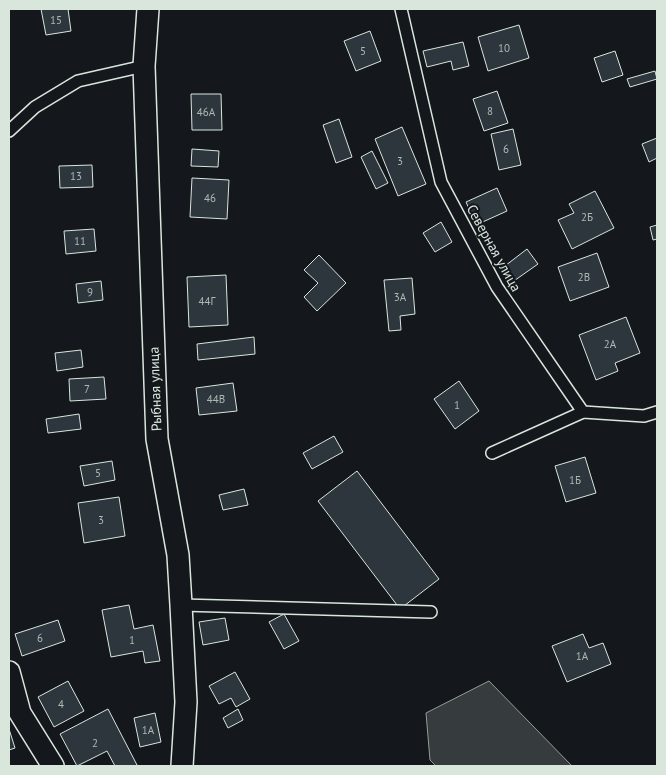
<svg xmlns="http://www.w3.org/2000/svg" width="666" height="775" font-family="'PT Sans',sans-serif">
<rect width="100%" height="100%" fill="#14181c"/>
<polygon fill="#363b3e" stroke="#939e99" points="489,681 572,766 436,766 430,760 426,713"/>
<g fill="#2c363c" stroke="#d8e6dc">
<polygon points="41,9 68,9 71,31 46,35"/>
<polygon points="519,25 529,58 488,71 478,37"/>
<polygon points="370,31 381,61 356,71 344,41"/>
<polygon points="463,42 469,66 453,70 451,61 427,67 423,51"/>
<polygon points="615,51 623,75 602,82 594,58"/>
<polygon points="655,71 657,79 630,87 627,79"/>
<polygon points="497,91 508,123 484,131 473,99"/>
<polygon points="191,94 221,94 222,130 192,130"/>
<polygon points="339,119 352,157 336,163 323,125"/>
<polygon points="402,127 426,184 398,196 375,139"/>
<polygon points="513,129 521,165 499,170 491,134"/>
<polygon points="657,138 657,158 649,162 642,144"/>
<polygon points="192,149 219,151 218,167 191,166"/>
<polygon points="372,151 388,183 376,189 361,157"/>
<polygon points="92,165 93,187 60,188 59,166"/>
<polygon points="192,178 229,180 227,219 190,217"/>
<polygon points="497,188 507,211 476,225 466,202"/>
<polygon points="595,191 614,228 572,249 558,220 574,213 569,204"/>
<polygon points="441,222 452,242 435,252 423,233"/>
<polygon points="657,225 657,239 653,240 650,227"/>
<polygon points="94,229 96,251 66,254 64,231"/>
<polygon points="527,249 538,264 511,283 501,269"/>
<polygon points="597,253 609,287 570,301 558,267"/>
<polygon points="319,255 346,283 317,311 304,297 318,283 304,270"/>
<polygon points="226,275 228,325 189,327 187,277"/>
<polygon points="412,278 415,314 400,316 401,330 389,331 384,280"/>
<polygon points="101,281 103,300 78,303 76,284"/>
<polygon points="626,317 640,353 615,363 618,371 596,380 579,335"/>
<polygon points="254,337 255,354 198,360 197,344"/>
<polygon points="81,350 83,367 57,371 55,353"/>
<polygon points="104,377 106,399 70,401 69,379"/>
<polygon points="459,381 479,411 455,429 434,399"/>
<polygon points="233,383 237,411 199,415 196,388"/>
<polygon points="79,414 81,429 48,433 46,419"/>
<polygon points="334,436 343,452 312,469 303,453"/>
<polygon points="585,457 596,493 566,502 555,466"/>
<polygon points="112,461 115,480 84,486 80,466"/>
<polygon points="357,471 439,579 400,609 318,501"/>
<polygon points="244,489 248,505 223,510 219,495"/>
<polygon points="119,497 125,536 84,543 78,503"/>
<polygon points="129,605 134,629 153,625 160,661 145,663 143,651 111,657 102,610"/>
<polygon points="284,614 299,641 284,649 269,622"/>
<polygon points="225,618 229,640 203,645 199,622"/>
<polygon points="58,620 65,641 22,656 15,634"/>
<polygon points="583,634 589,648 603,643 611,664 567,682 552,646"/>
<polygon points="235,672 250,699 236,707 231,698 219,704 209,686"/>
<polygon points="68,681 84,711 54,727 38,697"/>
<polygon points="108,709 137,765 134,766 115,766 107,751 77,766 60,734"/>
<polygon points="238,709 243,720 228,728 223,718"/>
<polygon points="155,713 161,742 140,747 134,718"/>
<polygon points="9,729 15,748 9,750"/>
</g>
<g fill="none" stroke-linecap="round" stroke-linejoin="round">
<g stroke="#d8e6dc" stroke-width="14">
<g id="lane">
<polyline points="401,9 441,182 497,287 583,412 644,416 657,412"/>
<polyline points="9,131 35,107 78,81 144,66"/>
<polyline points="492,453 583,412"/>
<polyline points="181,605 431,612"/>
</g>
</g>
<g stroke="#d8e6dc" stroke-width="24">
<g id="street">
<polyline points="148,9 144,66 157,439 178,555 181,605 186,702 182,766"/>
<polyline points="9,672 20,713 53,766"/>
</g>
</g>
<use href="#lane" stroke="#14181c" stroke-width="11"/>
<use href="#street" stroke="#14181c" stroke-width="21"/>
</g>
<g text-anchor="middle" stroke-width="4" stroke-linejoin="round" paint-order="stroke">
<g font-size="11" fill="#adbab4">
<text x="56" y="24">15</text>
<text x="504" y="52">10</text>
<text x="363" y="55">5</text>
<text x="490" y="115">8</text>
<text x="206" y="116">46А</text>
<text x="506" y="153">6</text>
<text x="400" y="165">3</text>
<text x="76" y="180">13</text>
<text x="210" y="202">46</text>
<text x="587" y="221">2Б</text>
<text x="80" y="245">11</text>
<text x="584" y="281">2В</text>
<text x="90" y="296">9</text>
<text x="400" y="301">3А</text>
<text x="207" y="305">44Г</text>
<text x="610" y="348">2А</text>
<text x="87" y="393">7</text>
<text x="216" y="403">44В</text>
<text x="457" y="409">1</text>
<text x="98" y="477">5</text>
<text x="575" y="484">1Б</text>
<text x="101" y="524">3</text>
<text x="40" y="642">6</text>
<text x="132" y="644">1</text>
<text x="582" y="660">1А</text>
<text x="61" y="708">4</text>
<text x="148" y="734">1А</text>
<text x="95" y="747">2</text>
</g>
<g font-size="14" fill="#d8e6dc" stroke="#14181c">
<text transform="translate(494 248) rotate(61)" y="5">Северная улица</text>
<text transform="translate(155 389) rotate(-92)" y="5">Рыбная улица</text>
</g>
</g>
<rect width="666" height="775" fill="none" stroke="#d8e6dc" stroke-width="20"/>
</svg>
